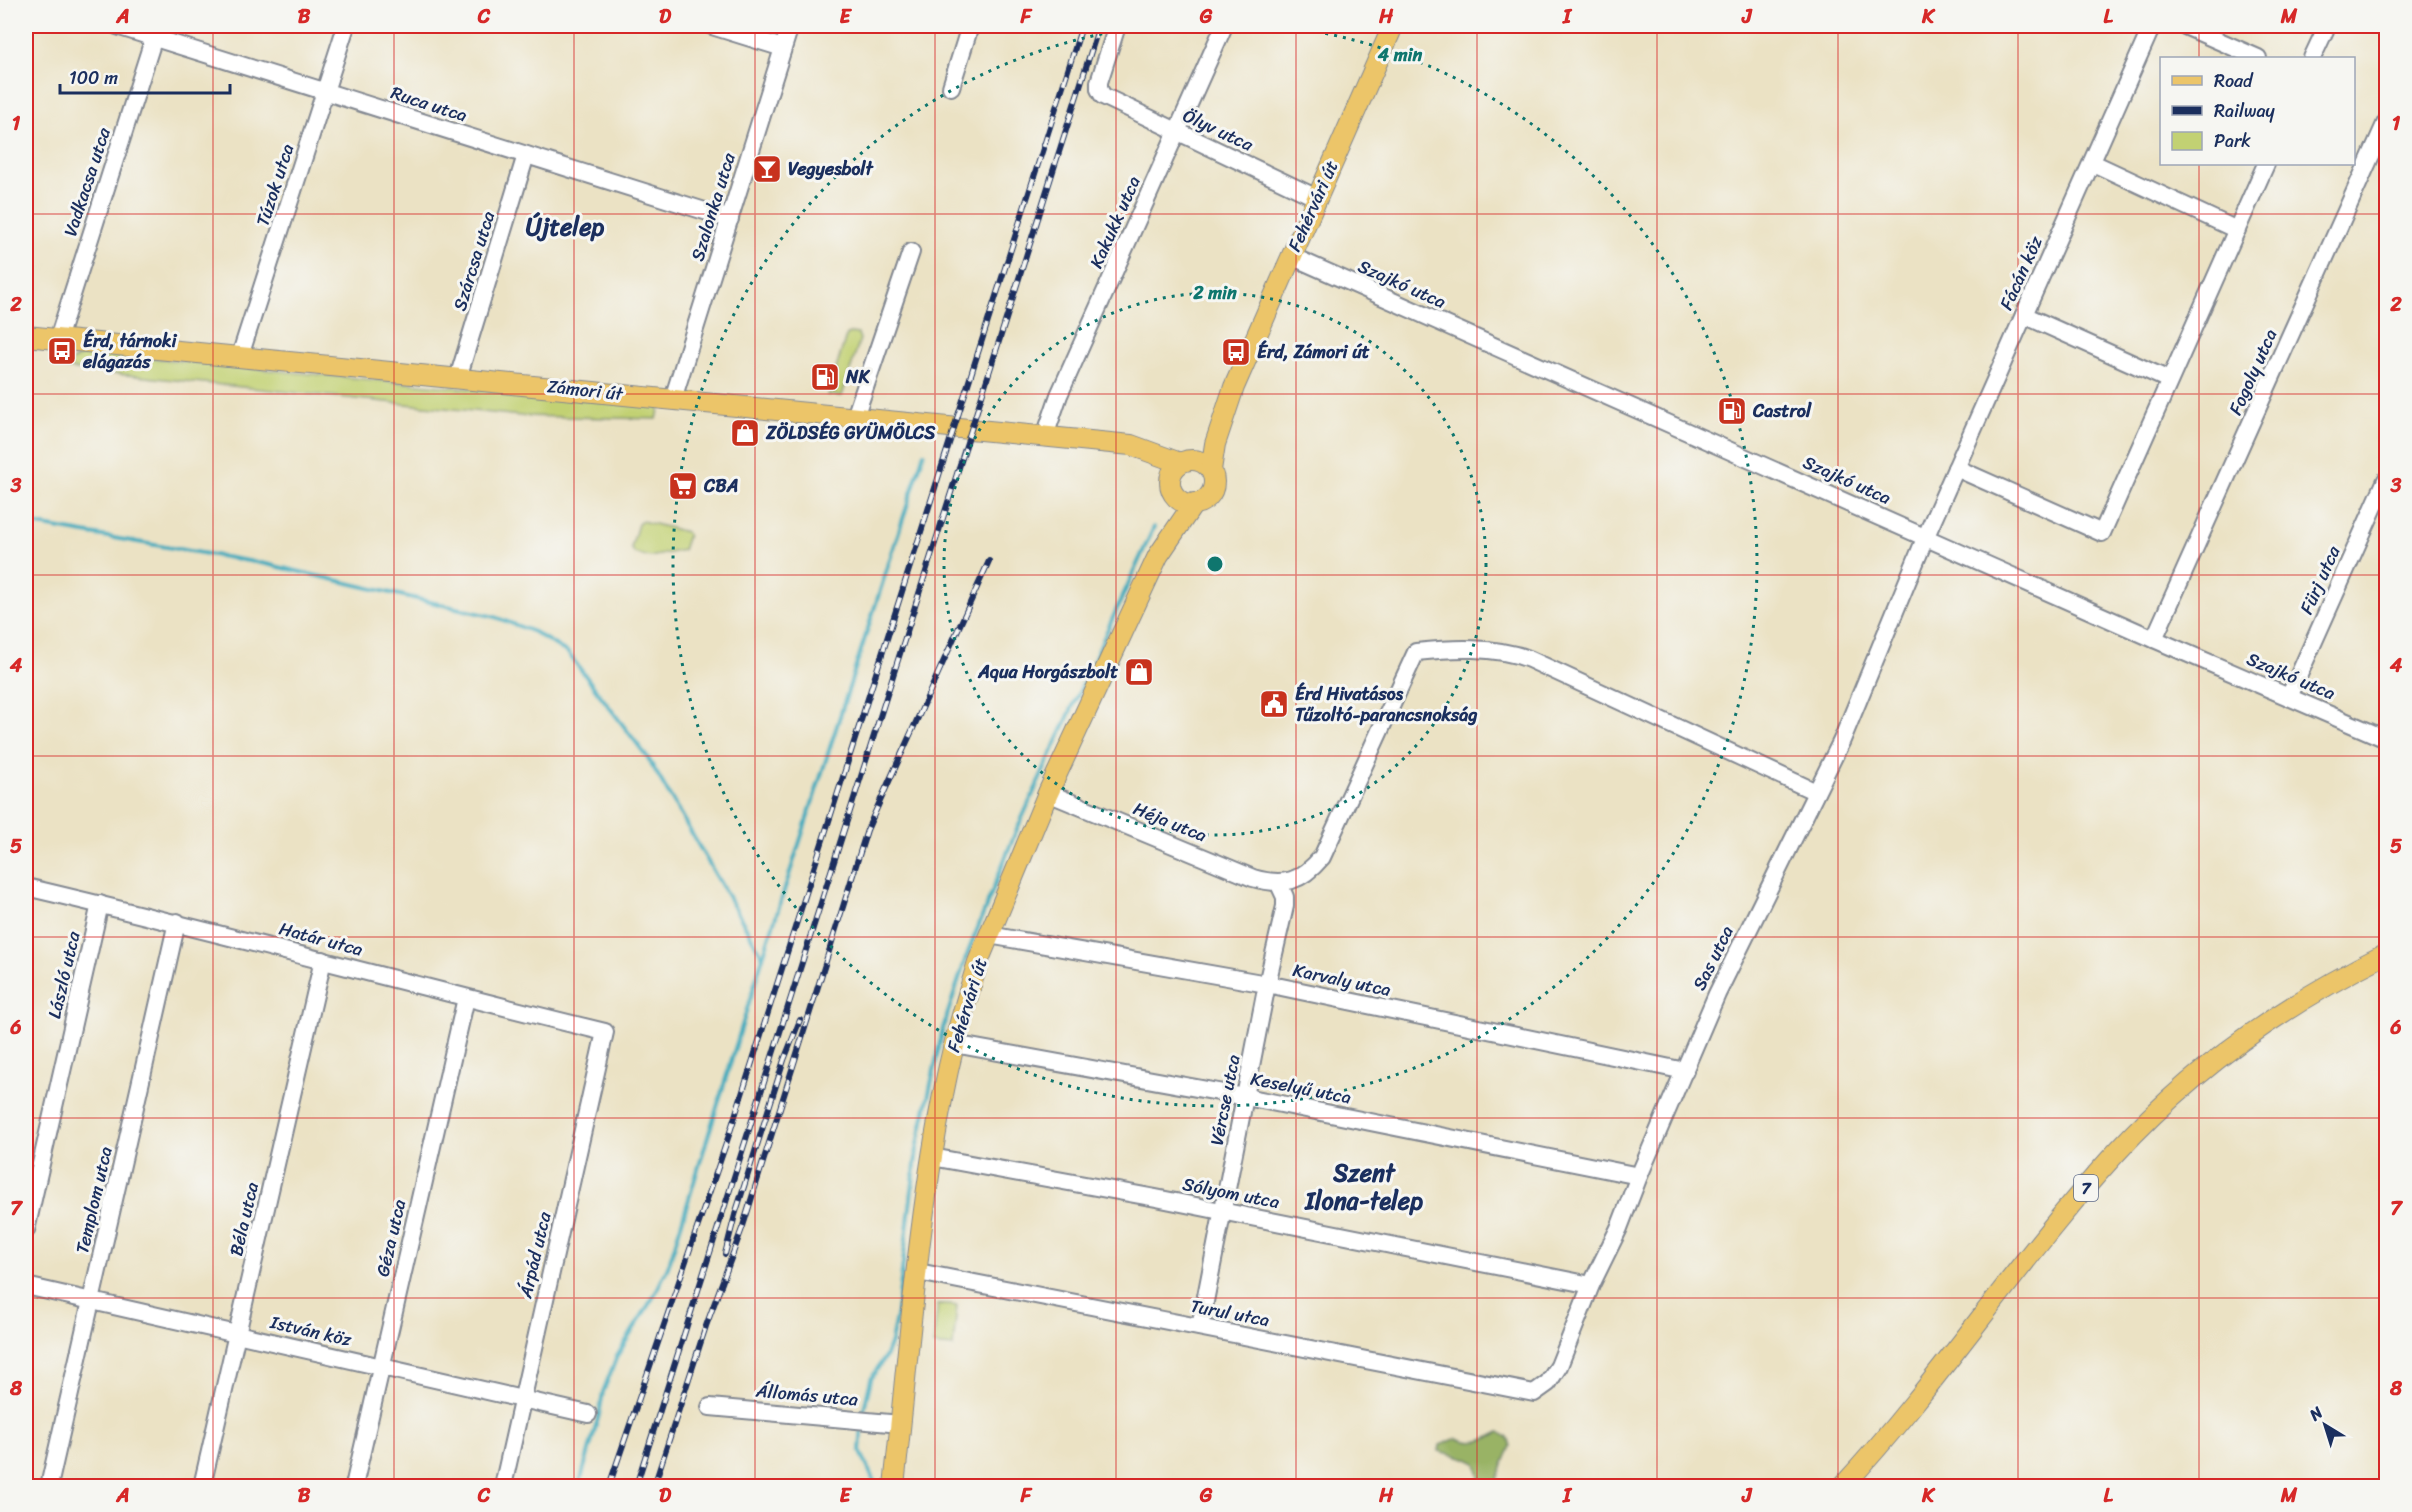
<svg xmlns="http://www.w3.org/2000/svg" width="2412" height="1512" font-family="Sriracha,sans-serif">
<rect width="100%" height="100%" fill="#f6f6f2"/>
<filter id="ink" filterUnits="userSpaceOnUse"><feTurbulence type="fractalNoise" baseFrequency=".0167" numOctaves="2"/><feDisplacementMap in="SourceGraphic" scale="12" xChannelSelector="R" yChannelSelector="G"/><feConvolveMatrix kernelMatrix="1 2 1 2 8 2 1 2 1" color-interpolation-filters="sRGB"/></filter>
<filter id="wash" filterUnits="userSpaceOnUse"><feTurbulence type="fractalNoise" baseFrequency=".008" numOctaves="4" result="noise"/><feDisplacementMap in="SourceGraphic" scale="24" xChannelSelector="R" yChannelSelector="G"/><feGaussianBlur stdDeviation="1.35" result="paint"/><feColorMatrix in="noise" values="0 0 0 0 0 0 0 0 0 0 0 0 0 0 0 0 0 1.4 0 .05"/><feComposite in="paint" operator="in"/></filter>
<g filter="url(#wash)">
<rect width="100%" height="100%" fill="#ebe2c4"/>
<g fill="#c2d173" stroke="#6e8068" stroke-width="1.5">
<polygon points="850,333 858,334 860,339 842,396 828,395 846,336"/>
<path d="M 89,351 C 279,373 469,388 660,406 L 657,419 L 521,416 L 59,368 Z"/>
<polygon points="642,521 686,532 688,535 683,550 650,557 634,553 631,548 638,524"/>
<polygon points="938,1304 957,1306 953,1347 933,1345"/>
</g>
<path fill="#99b365" stroke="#5a7162" stroke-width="1.5" d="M 1500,1432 L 1508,1438 L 1511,1446 L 1494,1486 L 1481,1486 L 1476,1463 L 1466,1458 L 1439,1451 L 1440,1445 L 1457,1438 C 1473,1446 1485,1440 1500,1432 Z"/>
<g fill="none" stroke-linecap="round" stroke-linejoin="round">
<g stroke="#3fabbe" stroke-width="4">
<polyline points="26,523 266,564 495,617 534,632 568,653 648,758 763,957"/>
<polyline points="863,1413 871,1379 886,1355 891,1342 897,1312 917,1149 943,1028 965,960 1014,836 1154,527"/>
<polyline points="862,1427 860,1450 876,1486"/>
<polyline points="579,1486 599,1415 603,1392 617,1356 654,1296 668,1267 763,957 924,453"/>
</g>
</g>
</g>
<g filter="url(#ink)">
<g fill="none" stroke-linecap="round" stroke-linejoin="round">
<g stroke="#838891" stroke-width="20">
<g id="minor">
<polyline points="117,26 730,219"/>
<polyline points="712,26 783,48"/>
<polyline points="1117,26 1099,82 1099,89 1103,96 1317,198"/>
<polyline points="2185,26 2258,58"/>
<polyline points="2312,58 2327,26"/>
<polyline points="951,87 970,26"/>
<polyline points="2093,163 2237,230"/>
<polyline points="1291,256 2154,639 2386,739"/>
<polyline points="2024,315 2169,380"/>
<polyline points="58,339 154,37"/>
<polyline points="240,356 346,26"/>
<polyline points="458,378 526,155"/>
<polyline points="673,399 790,26"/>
<polyline points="855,417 911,252"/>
<polyline points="1045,436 1059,395 1224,26"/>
<polyline points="1956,468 2102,533 2266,164"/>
<polyline points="2154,639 2386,122"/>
<polyline points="2289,697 2386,480"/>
<path d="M 1048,793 L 1253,878 C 1284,887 1301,882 1322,857 L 1416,652 C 1453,648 1494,646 1529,659 L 1816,792"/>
<path d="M 26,887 C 219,932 411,985 605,1032 L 503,1486"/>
<polyline points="989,935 1267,984 1685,1071"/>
<polyline points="954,1044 1246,1097 1639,1176"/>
<polyline points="932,1157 1156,1198 1591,1285"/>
<polyline points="26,1230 100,904"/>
<polyline points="918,1272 1534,1393 1548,1383 1559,1366 1591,1285 1619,1228 1639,1176 1717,994 1842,740 1926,536 2152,26"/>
<polyline points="26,1286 588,1414"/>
<polyline points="1200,1327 1267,984 1285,906 1285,897 1278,882"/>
<polyline points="710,1407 901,1424"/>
<polyline points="49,1486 177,922"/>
<polyline points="202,1486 323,960"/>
<polyline points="354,1486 466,998"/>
</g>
</g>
<g stroke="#838891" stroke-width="22">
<g id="major">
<polyline points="26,336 1131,445 1180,463"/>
<circle cx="1192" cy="482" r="22"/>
<polyline points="1211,470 1215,444 1234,387 1393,26"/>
<path d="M 894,1486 C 909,1351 918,1214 946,1080 C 954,1040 966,1001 978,962 L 1048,793 L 1158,556 L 1194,503"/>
<path d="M 1843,1486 C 1940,1381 2018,1260 2114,1155 C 2192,1069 2283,1005 2386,954"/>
</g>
</g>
<use href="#minor" stroke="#fff" stroke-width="16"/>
<use href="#major" stroke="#ecc569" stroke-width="20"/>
<g stroke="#1b2f5e" stroke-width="6">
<g id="rail">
<polyline points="725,1254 735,1215 784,1060 800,1020"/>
<polyline points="609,1486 729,1135 1082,26"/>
<polyline points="636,1486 1099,26"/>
<polyline points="654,1486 706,1326 743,1226 867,830 989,561"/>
</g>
</g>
<use href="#rail" stroke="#f6f6f2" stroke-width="4" stroke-dasharray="11" stroke-linecap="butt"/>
</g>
</g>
<path fill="none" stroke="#d62828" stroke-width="1.5" stroke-opacity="0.55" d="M 213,26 L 213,1486M 394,26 L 394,1486M 574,26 L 574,1486M 755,26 L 755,1486M 935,26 L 935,1486M 1116,26 L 1116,1486M 1296,26 L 1296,1486M 1477,26 L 1477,1486M 1657,26 L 1657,1486M 1838,26 L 1838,1486M 2018,26 L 2018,1486M 2199,26 L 2199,58M 2199,164 L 2199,1486M 26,214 L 2386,214M 26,394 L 2386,394M 26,575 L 2386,575M 26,756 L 2386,756M 26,937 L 2386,937M 26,1118 L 2386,1118M 26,1298 L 2386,1298"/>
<g fill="none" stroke="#0f766e" stroke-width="3" stroke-dasharray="3 6">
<circle cx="1215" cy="564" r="271"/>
<path d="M1281 26A542 542 0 1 1 1149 26"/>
</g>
<defs>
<g id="bar-square" transform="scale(1.5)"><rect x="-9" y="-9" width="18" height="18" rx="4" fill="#c8321e" stroke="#f6f6f2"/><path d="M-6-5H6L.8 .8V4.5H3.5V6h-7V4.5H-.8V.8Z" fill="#fff"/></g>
<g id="bus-square" transform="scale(1.5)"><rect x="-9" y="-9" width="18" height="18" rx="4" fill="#c8321e" stroke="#f6f6f2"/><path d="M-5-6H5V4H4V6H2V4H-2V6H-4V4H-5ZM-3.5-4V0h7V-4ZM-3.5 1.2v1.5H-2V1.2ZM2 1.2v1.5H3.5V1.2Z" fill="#fff"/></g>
<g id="fuel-square" transform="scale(1.5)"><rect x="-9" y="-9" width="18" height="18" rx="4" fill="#c8321e" stroke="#f6f6f2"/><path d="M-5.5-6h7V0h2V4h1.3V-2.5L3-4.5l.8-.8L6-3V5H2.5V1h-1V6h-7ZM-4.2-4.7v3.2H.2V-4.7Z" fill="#fff"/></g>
<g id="shop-square" transform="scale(1.5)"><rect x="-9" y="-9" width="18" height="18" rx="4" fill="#c8321e" stroke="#f6f6f2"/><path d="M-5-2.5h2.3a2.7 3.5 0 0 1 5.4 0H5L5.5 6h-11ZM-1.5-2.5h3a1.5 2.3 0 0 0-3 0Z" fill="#fff"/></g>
<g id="supermarket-square" transform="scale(1.5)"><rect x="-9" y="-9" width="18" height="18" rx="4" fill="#c8321e" stroke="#f6f6f2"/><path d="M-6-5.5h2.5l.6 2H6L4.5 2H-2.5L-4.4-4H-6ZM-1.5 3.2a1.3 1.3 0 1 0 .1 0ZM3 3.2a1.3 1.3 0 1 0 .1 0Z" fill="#fff"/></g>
<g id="civic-square" transform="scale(1.5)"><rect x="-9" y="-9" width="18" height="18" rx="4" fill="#c8321e" stroke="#f6f6f2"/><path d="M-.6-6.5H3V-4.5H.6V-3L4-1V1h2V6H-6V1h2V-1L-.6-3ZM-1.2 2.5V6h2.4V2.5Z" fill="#fff"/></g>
</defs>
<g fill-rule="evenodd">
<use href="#bar-square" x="767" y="169"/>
<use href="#bus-square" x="62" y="351"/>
<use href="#bus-square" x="1236" y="352"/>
<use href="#fuel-square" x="825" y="377"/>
<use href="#fuel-square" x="1732" y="411"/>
<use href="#shop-square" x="745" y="433"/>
<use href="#supermarket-square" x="683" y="486"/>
<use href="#shop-square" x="1139" y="672"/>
<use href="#civic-square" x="1274" y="704"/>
</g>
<g text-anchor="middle" stroke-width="6" stroke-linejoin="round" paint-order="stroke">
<rect fill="#f6f6f2" stroke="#5d6b8a" stroke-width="1.5" x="2074" y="1175" width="24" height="26" rx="4.5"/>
<g font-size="16" font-weight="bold" fill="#1b2f5e">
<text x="2086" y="1194">7</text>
</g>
<g font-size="18" fill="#1b2f5e" stroke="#f6f6f2">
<text transform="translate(429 104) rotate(18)" y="6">Ruca utca</text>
<text transform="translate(1218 130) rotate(25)" y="6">Ölyv utca</text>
<text transform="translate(87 182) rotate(-72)" y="6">Vadkacsa utca</text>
<text transform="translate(275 185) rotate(-72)" y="6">Túzok utca</text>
<text transform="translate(1313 206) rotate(-66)" y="6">Fehérvári út</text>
<text transform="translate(713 207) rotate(-73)" y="6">Szalonka utca</text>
<text transform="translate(1115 222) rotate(-66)" y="6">Kakukk utca</text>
<text transform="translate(474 261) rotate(-73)" y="6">Szárcsa utca</text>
<text transform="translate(2021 273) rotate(-66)" y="6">Fácán köz</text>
<text transform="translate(1402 284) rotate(24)" y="6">Szajkó utca</text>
<text transform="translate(2253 372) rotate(-66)" y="6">Fogoly utca</text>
<text transform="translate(585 390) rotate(6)" y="6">Zámori út</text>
<text transform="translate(1847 480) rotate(24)" y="6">Szajkó utca</text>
<text transform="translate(2320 580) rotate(-66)" y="6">Fürj utca</text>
<text transform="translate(2291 676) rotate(23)" y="6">Szajkó utca</text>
<text transform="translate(1170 822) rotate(22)" y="6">Héja utca</text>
<text transform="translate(321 939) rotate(15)" y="6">Határ utca</text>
<text transform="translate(1713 958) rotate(-64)" y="6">Sas utca</text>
<text transform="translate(64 975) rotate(-77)" y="6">László utca</text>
<text transform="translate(1342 980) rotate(12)" y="6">Karvaly utca</text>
<text transform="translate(967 1005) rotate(-73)" y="6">Fehérvári út</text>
<text transform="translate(1301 1088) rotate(11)" y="6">Keselyű utca</text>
<text transform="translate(1225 1100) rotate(-79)" y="6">Vércse utca</text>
<text transform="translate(1231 1193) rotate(11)" y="6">Sólyom utca</text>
<text transform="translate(94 1200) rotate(-77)" y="6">Templom utca</text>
<text transform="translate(244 1219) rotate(-77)" y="6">Béla utca</text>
<text transform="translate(391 1238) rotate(-77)" y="6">Géza utca</text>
<text transform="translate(535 1255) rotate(-77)" y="6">Árpád utca</text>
<text transform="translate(1230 1313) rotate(11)" y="6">Turul utca</text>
<text transform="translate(311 1331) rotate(13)" y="6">István köz</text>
<text transform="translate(807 1395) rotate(5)" y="6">Állomás utca</text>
</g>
<g font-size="18" font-weight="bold" fill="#1b2f5e" stroke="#f6f6f2" text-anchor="start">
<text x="788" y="175">Vegyesbolt</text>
<text x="83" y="347">Érd, tárnoki<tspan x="83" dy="21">elágazás</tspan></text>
<text x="1257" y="358">Érd, Zámori út</text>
<text x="846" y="383">NK</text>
<text x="1753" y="417">Castrol</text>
<text x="766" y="439">ZÖLDSÉG GYÜMÖLCS</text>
<text x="704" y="492">CBA</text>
<text x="1118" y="678" text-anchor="end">Aqua Horgászbolt</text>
<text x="1295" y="700">Érd Hivatásos<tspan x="1295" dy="21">Tűzoltó-parancsnokság</tspan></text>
</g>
<g font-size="24" font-weight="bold" fill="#1b2f5e" stroke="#f6f6f2">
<text x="565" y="235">Újtelep</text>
<text x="1364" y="1181">Szent<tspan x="1364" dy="28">Ilona-telep</tspan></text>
</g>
</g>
<circle cx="1215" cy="564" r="9" fill="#0f766e" stroke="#f6f6f2" stroke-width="3"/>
<g font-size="18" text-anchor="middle" font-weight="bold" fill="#0f766e" stroke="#f6f6f2" stroke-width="6" stroke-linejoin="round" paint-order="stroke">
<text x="1400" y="61">4 min</text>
<text x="1215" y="299">2 min</text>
</g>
<rect width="2412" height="1512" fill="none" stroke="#f6f6f2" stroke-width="66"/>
<rect x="2160" y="57" width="195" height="108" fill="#f6f6f2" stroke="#9ea6b7" stroke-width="1.5"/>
<rect x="2172" y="76" width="30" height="9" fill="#ecc569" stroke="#9ea6b7" stroke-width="1.5"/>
<text x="2214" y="87" font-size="18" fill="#1b2f5e">Road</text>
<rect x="2172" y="106" width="30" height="9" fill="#1b2f5e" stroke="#9ea6b7" stroke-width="1.5"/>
<text x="2214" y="117" font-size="18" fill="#1b2f5e">Railway</text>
<rect x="2172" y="132" width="30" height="18" fill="#c2d173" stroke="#9ea6b7" stroke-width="1.5"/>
<text x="2214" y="147" font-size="18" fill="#1b2f5e">Park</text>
<g transform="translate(2325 1425) rotate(322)" stroke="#f6f6f2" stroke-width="4.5" paint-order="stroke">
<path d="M0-4.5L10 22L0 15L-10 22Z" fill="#1b2f5e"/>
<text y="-9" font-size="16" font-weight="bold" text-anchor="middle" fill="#1b2f5e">N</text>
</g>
<path d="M60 84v9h170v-9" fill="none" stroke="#1b2f5e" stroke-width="3"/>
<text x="69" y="84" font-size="18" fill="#1b2f5e" stroke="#f6f6f2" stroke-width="4.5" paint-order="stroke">100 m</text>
<rect x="33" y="33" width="2346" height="1446" fill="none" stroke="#d62828" stroke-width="2"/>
<g font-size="20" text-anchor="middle" font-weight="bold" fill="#d62828">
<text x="123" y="23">A</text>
<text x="304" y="23">B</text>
<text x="484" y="23">C</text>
<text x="665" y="23">D</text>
<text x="845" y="23">E</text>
<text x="1026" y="23">F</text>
<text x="1206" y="23">G</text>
<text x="1386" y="23">H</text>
<text x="1567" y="23">I</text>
<text x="1747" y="23">J</text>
<text x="1928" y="23">K</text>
<text x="2108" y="23">L</text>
<text x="2289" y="23">M</text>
<text x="16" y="130">1</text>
<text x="2396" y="130">1</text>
<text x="16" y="311">2</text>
<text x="2396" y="311">2</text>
<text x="16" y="492">3</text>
<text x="2396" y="492">3</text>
<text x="16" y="672">4</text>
<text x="2396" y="672">4</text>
<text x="16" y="853">5</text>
<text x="2396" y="853">5</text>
<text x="16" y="1034">6</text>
<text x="2396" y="1034">6</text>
<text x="16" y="1215">7</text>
<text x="2396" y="1215">7</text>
<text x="16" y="1395">8</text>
<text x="2396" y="1395">8</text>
<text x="123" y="1502">A</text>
<text x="304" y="1502">B</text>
<text x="484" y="1502">C</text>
<text x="665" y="1502">D</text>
<text x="845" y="1502">E</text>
<text x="1026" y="1502">F</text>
<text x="1206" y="1502">G</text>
<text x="1386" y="1502">H</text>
<text x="1567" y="1502">I</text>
<text x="1747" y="1502">J</text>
<text x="1928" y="1502">K</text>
<text x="2108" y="1502">L</text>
<text x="2289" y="1502">M</text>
</g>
</svg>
